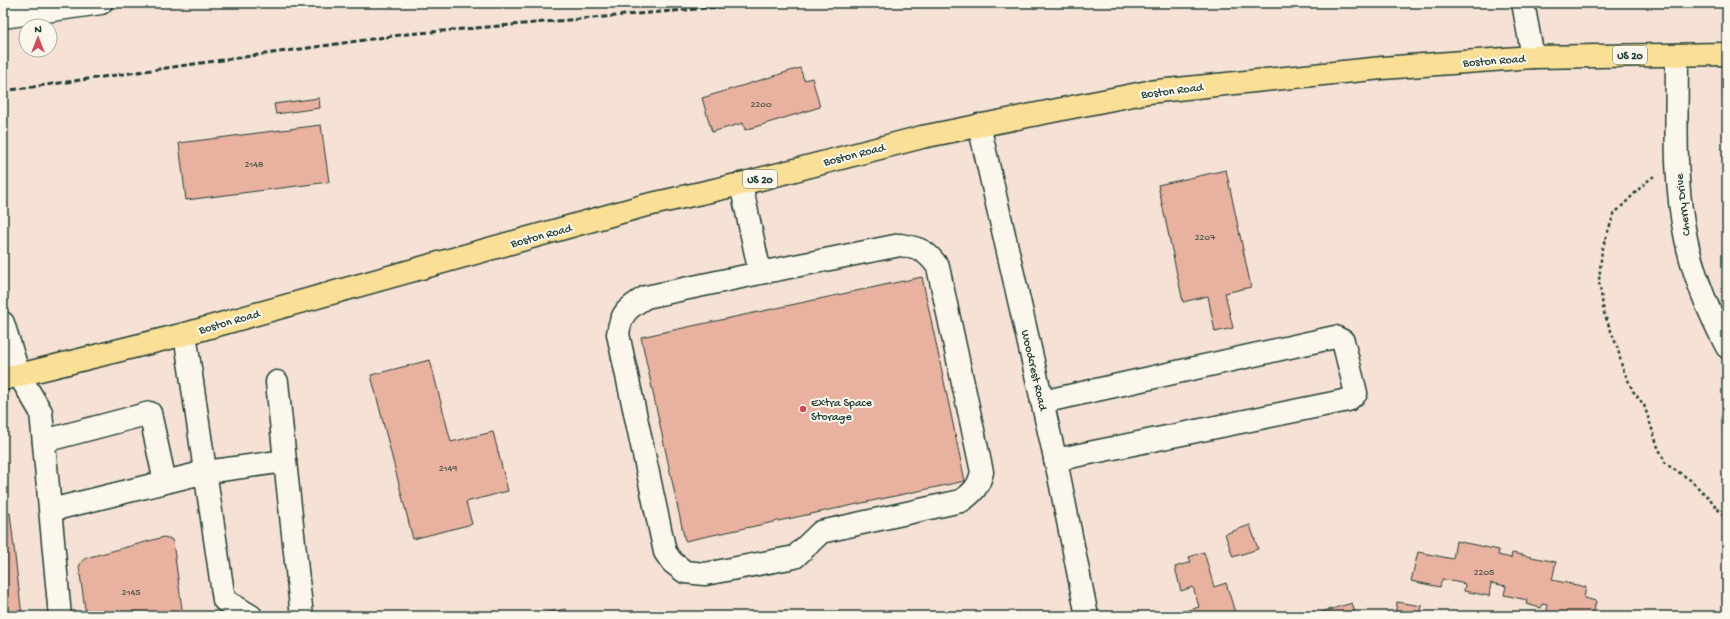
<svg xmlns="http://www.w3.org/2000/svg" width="1730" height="619" font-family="'Gochi Hand',sans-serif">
<rect width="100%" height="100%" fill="#f6e2d5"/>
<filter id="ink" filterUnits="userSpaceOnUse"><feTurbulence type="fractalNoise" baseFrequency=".025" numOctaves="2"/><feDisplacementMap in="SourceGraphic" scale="8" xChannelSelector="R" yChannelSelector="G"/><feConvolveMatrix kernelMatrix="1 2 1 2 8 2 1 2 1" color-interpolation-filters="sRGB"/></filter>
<g filter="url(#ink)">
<g fill="#e9b2a0" stroke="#1f3d34">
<polygon points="800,68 804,80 812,78 820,107 745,130 743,123 712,132 702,98"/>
<polygon points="319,98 320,108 276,114 274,104"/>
<polygon points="321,125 329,182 186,200 179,143"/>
<polygon points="1226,170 1251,287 1225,293 1233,328 1215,332 1208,296 1183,302 1158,185"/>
<polygon points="922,277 965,481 685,541 641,337"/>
<polygon points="430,360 451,442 493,432 508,491 466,502 472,524 413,539 371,375"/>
<polygon points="10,513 22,616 3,616 3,514"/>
<polygon points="1250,525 1258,549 1233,557 1225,534"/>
<polygon points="164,537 171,539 173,542 183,616 86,616 79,567 82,561 86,558"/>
<polygon points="1456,541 1499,550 1498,555 1511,558 1512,553 1556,562 1552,580 1586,587 1584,598 1596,601 1593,616 1546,615 1548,605 1542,604 1541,608 1526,604 1527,600 1504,595 1506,586 1491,583 1489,596 1464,591 1465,584 1442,579 1440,587 1411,581 1418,552 1453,559"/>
<polygon points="1204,552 1214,587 1226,583 1236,616 1188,616 1186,611 1199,607 1193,587 1181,591 1175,567 1191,562 1189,557"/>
<polygon points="1397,602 1422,606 1420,616 1395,616"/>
<polygon points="1352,603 1356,616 1308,616"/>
<polygon points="566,609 567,616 536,616 536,614"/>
</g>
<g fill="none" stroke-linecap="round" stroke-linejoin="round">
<g stroke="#1f3d34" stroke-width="25">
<g id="minor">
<polyline points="1523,3 1533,57"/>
<polyline points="3,17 101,3"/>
<path d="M 1677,55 C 1677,116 1673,179 1686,239 C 1694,277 1709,313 1727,347"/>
<polyline points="979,125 1058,471 1087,616"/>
<path d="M 741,184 L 760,273 L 900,245 C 920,248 927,251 938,267 L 982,472 C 979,486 973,493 961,501 L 821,532 L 795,557 L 705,574 L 685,572 L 672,562 L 665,552 L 618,334 C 621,312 628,308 646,297 L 760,273"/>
<polyline points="3,323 19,375 41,412 60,616"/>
<polyline points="185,334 224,600 251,616"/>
<polyline points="1042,402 1335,337 1343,341 1356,393 1348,400 1055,460"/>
<polyline points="44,441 150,413 165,482"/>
<polyline points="285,461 302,616"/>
<polyline points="51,510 206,472 285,461 277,382"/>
</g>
</g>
<g stroke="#1f3d34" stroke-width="25">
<polyline id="major" points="3,379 185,334 643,206 741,184 922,137 1148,92 1382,68 1533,57 1727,54"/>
</g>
<polyline stroke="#1f3d34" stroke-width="2.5" stroke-dasharray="3 3" stroke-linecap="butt" points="1654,176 1645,183 1614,214 1602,249 1599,281 1604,313 1618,349 1622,367 1633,391 1644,405 1658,447 1666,464 1689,479 1710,499 1727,521"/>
<use href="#minor" stroke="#fbf7ec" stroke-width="22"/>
<use href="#major" stroke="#fadf96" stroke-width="22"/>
<polyline stroke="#1f3d34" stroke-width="3" stroke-dasharray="6 3" stroke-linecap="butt" points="3,91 407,34 765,3"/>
</g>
</g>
<circle fill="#d1495b" stroke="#fbf7ec" stroke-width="1.5" cx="803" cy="409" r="4"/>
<g text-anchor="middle" stroke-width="4" stroke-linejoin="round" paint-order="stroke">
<g font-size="10" fill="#525a4f">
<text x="761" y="107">2200</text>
<text x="254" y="167">2148</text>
<text x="1205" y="240">2207</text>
<text x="448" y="471">2149</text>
<text x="1484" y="575">2205</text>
<text x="131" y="595">2145</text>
</g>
<g fill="#fbf7ec" stroke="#61756b" stroke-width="1">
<rect x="1613" y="46" width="34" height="18" rx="3"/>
<rect x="743" y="170" width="34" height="18" rx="3"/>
</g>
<g font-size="11" font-weight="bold" fill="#1f3d34">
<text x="1630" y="59">US 20</text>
<text x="760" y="183">US 20</text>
</g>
<g font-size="12" fill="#1f3d34" stroke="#fbf7ec">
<text transform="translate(1494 60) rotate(-4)" y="4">Boston Road</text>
<text transform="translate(1172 90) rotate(-7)" y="4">Boston Road</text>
<text transform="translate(854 154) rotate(-14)" y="4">Boston Road</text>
<text transform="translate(1682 205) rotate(-97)" y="4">Cherry Drive</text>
<text transform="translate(541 235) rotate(-15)" y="4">Boston Road</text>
<text transform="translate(229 321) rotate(-16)" y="4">Boston Road</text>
<text transform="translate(1035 370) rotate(77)" y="4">Woodcrest Road</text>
</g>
<g font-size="12" fill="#1f3d34" stroke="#fbf7ec" text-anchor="start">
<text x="811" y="406">Extra Space<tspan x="811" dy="14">Storage</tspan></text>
</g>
</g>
<rect width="1730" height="619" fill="none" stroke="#fbf7ec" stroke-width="16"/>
<rect x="8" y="8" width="1714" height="603" fill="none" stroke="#1f3d34" stroke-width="1.5" filter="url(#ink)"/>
<g transform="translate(38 38)"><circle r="19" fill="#fbf7ec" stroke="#a3ada2"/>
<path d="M0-3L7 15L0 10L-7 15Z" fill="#d1495b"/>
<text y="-6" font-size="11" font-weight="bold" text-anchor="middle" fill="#1f3d34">N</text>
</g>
</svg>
